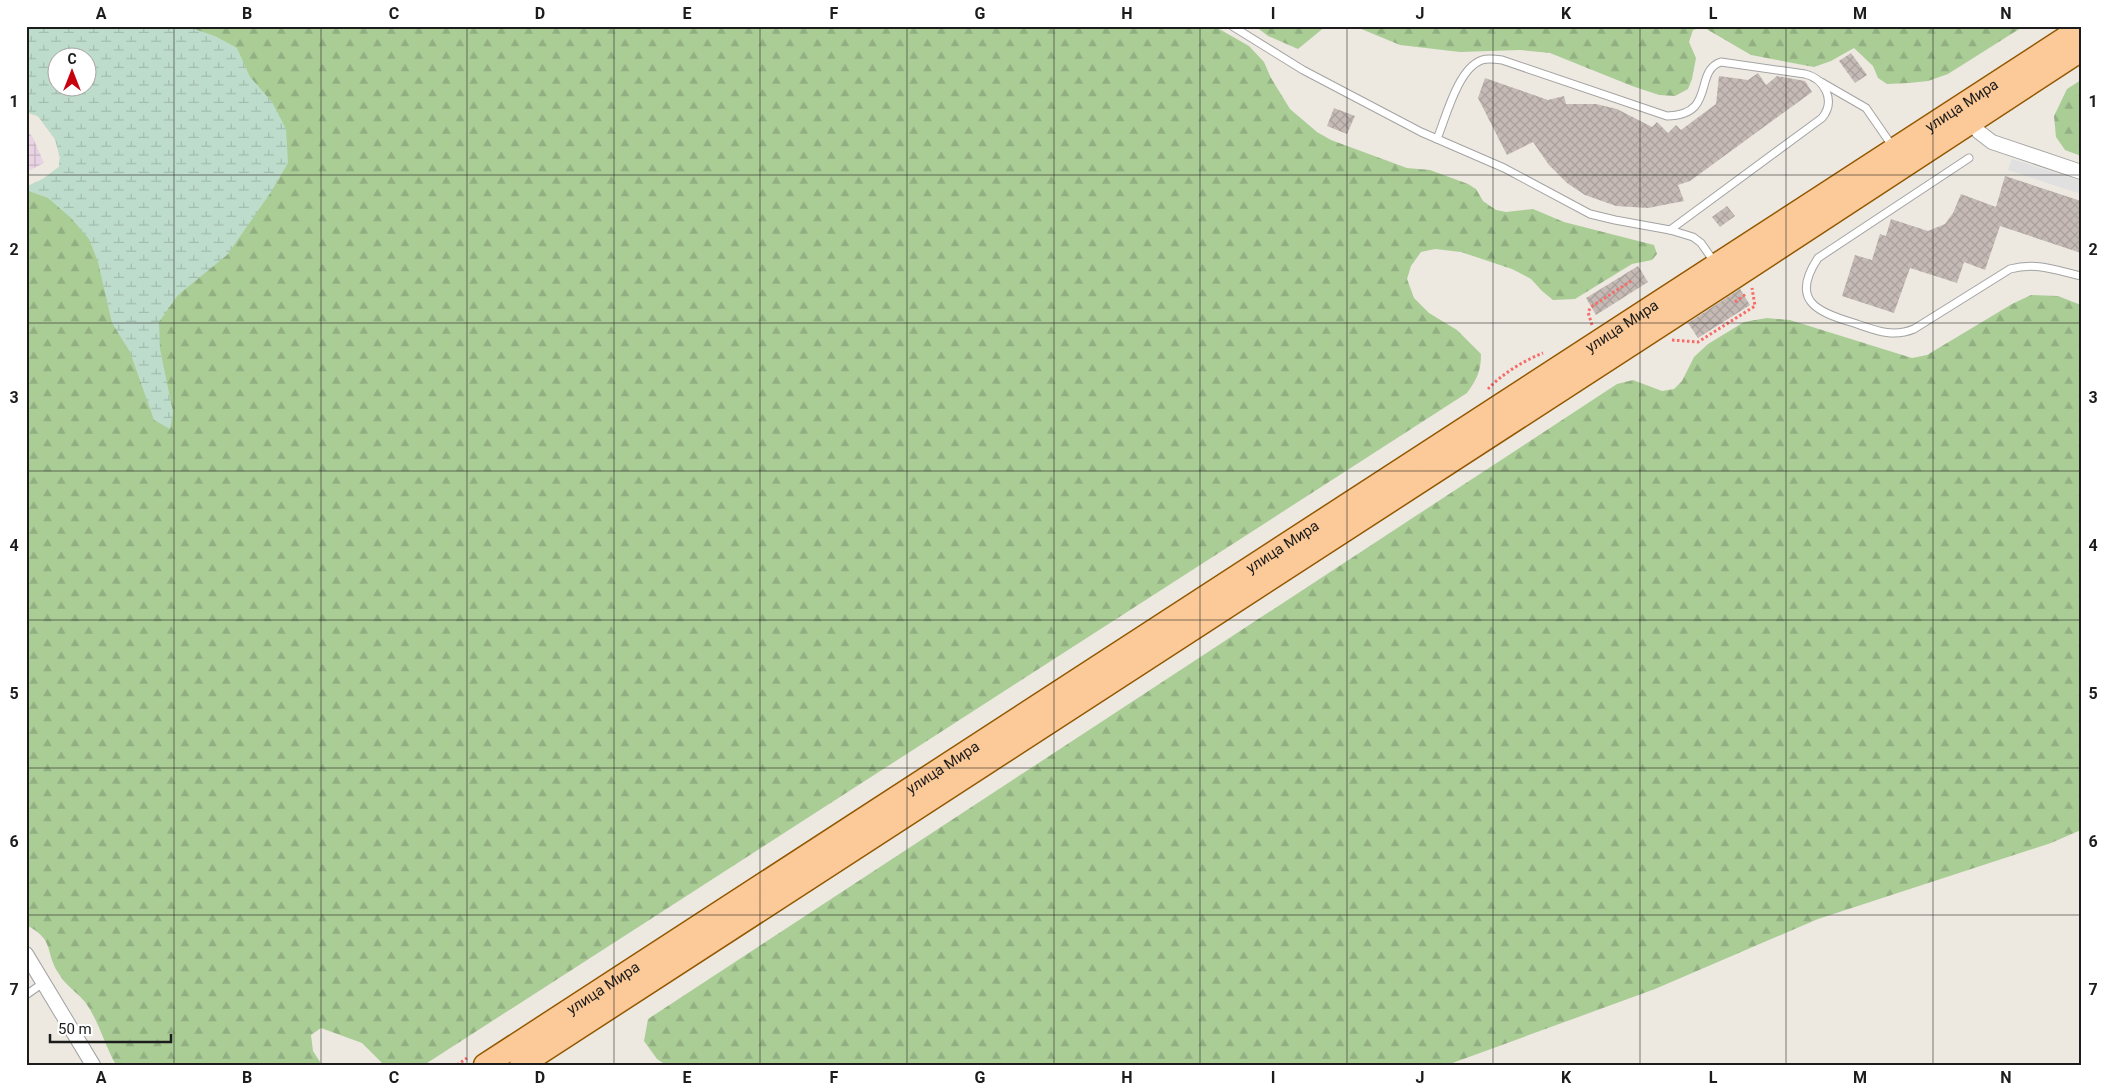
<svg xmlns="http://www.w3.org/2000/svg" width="2107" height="1091" font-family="Roboto,sans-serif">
<defs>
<pattern id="industrial-grid" width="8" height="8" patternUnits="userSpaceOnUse" patternTransform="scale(1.25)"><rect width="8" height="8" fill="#e7d3e4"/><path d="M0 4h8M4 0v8" fill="none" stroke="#c6b5c3"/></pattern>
<pattern id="forest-firs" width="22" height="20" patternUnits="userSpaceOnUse" patternTransform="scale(1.25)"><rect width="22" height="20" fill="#aacd96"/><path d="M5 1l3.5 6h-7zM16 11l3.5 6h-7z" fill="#92af81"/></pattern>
<pattern id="wetland-marsh" width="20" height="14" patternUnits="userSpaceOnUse" patternTransform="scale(1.25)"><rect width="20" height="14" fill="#bedccc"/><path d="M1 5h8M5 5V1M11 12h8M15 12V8" fill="none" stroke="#a3bcaf"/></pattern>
<pattern id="building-cross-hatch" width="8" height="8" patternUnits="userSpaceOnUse" patternTransform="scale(1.25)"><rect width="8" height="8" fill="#c5bab5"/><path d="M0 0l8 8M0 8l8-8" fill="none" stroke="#a99f9b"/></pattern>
</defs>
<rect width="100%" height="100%" fill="#ede9e1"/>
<polygon fill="url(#industrial-grid)" points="26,129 33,138 44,163 26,172"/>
<g fill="url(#forest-firs)" fill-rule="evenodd">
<path d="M 26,26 L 1214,26 L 1249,46 L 1264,62 L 1271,78 L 1290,109 L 1317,132 L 1331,140 L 1407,168 L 1430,170 L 1468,184 L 1476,189 L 1483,201 L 1496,210 L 1506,212 L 1533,209 L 1564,222 L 1654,245 L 1657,254 L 1652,260 L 1632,264 L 1575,299 L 1553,300 L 1542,291 L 1531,279 L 1512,269 L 1461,252 L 1435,249 L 1421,252 L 1411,266 L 1407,279 L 1414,298 L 1429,313 L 1457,330 L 1481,354 C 1481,371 1477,379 1467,393 L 424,1065 L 384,1065 L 362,1043 L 321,1028 L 311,1035 L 313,1051 L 322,1065 L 116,1065 C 105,1046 98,1019 85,1002 C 77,992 66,986 59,974 C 44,952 56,940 26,925 L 26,187 L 43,179 L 59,167 L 60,157 L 55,139 L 38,116 L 26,112 ZM 58,58 L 88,58 L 88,88 L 58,88 Z"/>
<polygon points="1255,26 1326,26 1298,49 1268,36"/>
<polygon points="1354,26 2024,26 1948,74 1928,81 1909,83 1887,84 1878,78 1873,66 1854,48 1831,61 1814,67 1751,55 1703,27 1693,30 1689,42 1696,58 1692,79 1688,89 1675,96 1659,95 1632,86 1550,53 1520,50 1460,52 1400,45"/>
<polygon points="2081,80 2081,156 2065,150 2056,137 2054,116 2067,89"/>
<polygon points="2031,295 2058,296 2081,305 2081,830 2051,843 1818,919 1655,989 1447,1065 666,1065 657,1059 644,1041 648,1019 1617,384 1633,380 1662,391 1674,389 1682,381 1694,357 1708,344 1744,322 1767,318 1790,320 1912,358 1927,355 2012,304"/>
</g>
<path fill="url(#wetland-marsh)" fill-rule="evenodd" d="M 26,26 L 185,26 L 215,36 L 237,48 L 250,77 L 272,102 L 286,129 L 288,163 L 271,192 L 227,255 L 178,295 L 159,322 L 160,349 L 173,412 L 170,429 L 154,420 L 130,352 L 112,323 L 98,262 L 89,239 L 71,218 L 48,198 L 26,190 L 26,187 L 43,179 L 59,167 L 60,157 L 55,139 L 38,116 L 26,112 ZM 58,58 L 88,58 L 88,88 L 58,88 Z"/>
<polygon fill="#e0e0e0" points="2012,159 2081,181 2081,194 2008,170"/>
<g fill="url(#building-cross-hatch)">
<polygon points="1851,53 1867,75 1855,83 1839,61"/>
<polygon points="1758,73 1766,85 1777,76 1805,81 1812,92 1690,181 1678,185 1684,201 1648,208 1616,206 1585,195 1567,183 1549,165 1533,142 1507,155 1478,98 1485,78 1548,100 1564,96 1566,104 1596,104 1617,109 1652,127 1657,122 1668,133 1676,125 1681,130 1716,104 1719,76 1748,80"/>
<polygon points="1334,108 1355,116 1347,134 1327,126"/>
<polygon points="2005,176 2081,201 2081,253 2000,226 1985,270 1964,262 1957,283 1910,268 1894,313 1842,296 1855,255 1872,260 1880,234 1886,236 1891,219 1928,231 1945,224 1953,213 1961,194 1996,207"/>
<polygon points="1727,206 1735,216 1720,227 1712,217"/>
<polygon points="1638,266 1648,282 1596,315 1586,298"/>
<polygon points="1740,289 1750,305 1698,338 1688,323"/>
</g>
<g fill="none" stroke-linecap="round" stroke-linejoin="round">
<g stroke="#a3a3a3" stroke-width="9">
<g id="service">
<polyline points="1232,26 1303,70 1421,132 1504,168 1590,214 1615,220 1670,230 1693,237 1701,243 1715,263"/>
<polyline points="1821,82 1866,108 1893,147"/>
<path d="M 1437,139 C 1446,117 1458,68 1482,60 C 1488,58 1495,59 1502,60 L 1667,116 C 1717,115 1693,71 1721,62 L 1805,74 C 1825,79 1836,101 1822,118 L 1670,230"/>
<path d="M 1969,158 L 1818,258 C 1790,300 1816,312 1854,323 C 1875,330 1892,338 1914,329 L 2010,269 C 2036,262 2055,270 2081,276"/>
<polyline points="26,995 43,983"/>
</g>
</g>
<g stroke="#a3a3a3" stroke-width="16">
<g id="minor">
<polyline points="1972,121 1979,132 1992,142 2081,172"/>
<polyline points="26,954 93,1065"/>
</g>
</g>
<g stroke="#935800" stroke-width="25">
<g id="primary">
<path id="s1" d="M 485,1065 L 2081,28"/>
<polyline points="521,1065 1727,282 2081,50"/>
</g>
</g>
<g stroke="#f96b67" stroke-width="3" stroke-dasharray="2.5 2.5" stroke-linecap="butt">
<polyline points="1735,302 1746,294"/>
<polyline points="1592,325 1588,312 1591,307 1631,281"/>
<polyline points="1672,340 1698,342 1755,306 1752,288"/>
<path d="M 1488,389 C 1502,374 1523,361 1543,353"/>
<polyline points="457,1065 467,1058"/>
</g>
<use href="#service" stroke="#fff" stroke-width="7"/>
<use href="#minor" stroke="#fff" stroke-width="14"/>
<use href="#primary" stroke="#fbca98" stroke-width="22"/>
</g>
<path fill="none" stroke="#1c1c1c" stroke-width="1" stroke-opacity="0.55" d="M 174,26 L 174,1065M 321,26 L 321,1065M 467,26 L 467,1065M 614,26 L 614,1065M 760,26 L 760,1065M 907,26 L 907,1065M 1054,26 L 1054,1065M 1200,26 L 1200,1065M 1347,26 L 1347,1065M 1493,26 L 1493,1065M 1640,26 L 1640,1065M 1786,26 L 1786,1065M 1933,26 L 1933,1065M 26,175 L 2081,175M 26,323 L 2081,323M 26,471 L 2081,471M 26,620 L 2081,620M 26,768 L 2081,768M 26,915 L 2081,915"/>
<g text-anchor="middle" stroke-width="4" stroke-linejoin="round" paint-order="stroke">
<g font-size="15" fill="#1c1c1c" stroke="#fff">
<text dy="5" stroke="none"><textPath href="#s1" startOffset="1761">улица Мира</textPath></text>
<text dy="5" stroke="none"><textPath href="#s1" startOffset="1356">улица Мира</textPath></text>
<text dy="5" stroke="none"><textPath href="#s1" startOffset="951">улица Мира</textPath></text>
<text dy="5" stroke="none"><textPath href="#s1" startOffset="546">улица Мира</textPath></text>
<text dy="5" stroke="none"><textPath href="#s1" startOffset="141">улица Мира</textPath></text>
</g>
</g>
<rect width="2107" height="1091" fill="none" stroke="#ffffff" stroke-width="55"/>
<g transform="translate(72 72)"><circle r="24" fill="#ffffff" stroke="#a4a4a4"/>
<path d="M0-4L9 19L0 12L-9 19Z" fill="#c7010e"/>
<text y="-8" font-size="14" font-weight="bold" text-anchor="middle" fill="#1c1c1c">С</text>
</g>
<path d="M50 1034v8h121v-8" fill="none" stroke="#1c1c1c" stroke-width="2.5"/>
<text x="58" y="1034" font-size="15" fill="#1c1c1c" stroke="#ffffff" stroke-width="4" paint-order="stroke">50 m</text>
<rect x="28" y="28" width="2052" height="1036" fill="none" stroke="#1c1c1c" stroke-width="2"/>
<g font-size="16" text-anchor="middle" font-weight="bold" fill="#1c1c1c">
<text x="101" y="19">A</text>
<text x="247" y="19">B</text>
<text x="394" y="19">C</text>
<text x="540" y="19">D</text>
<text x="687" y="19">E</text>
<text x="834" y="19">F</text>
<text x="980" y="19">G</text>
<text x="1127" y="19">H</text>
<text x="1273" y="19">I</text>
<text x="1420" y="19">J</text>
<text x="1566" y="19">K</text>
<text x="1713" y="19">L</text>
<text x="1860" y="19">M</text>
<text x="2006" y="19">N</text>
<text x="14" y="107">1</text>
<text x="2093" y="107">1</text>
<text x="14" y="255">2</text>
<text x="2093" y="255">2</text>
<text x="14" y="403">3</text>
<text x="2093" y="403">3</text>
<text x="14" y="551">4</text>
<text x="2093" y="551">4</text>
<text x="14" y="699">5</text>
<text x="2093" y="699">5</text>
<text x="14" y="847">6</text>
<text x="2093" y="847">6</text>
<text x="14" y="995">7</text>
<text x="2093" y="995">7</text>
<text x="101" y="1083">A</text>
<text x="247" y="1083">B</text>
<text x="394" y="1083">C</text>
<text x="540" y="1083">D</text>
<text x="687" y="1083">E</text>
<text x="834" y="1083">F</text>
<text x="980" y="1083">G</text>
<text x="1127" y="1083">H</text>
<text x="1273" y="1083">I</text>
<text x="1420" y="1083">J</text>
<text x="1566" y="1083">K</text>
<text x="1713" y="1083">L</text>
<text x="1860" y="1083">M</text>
<text x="2006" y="1083">N</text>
</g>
</svg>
